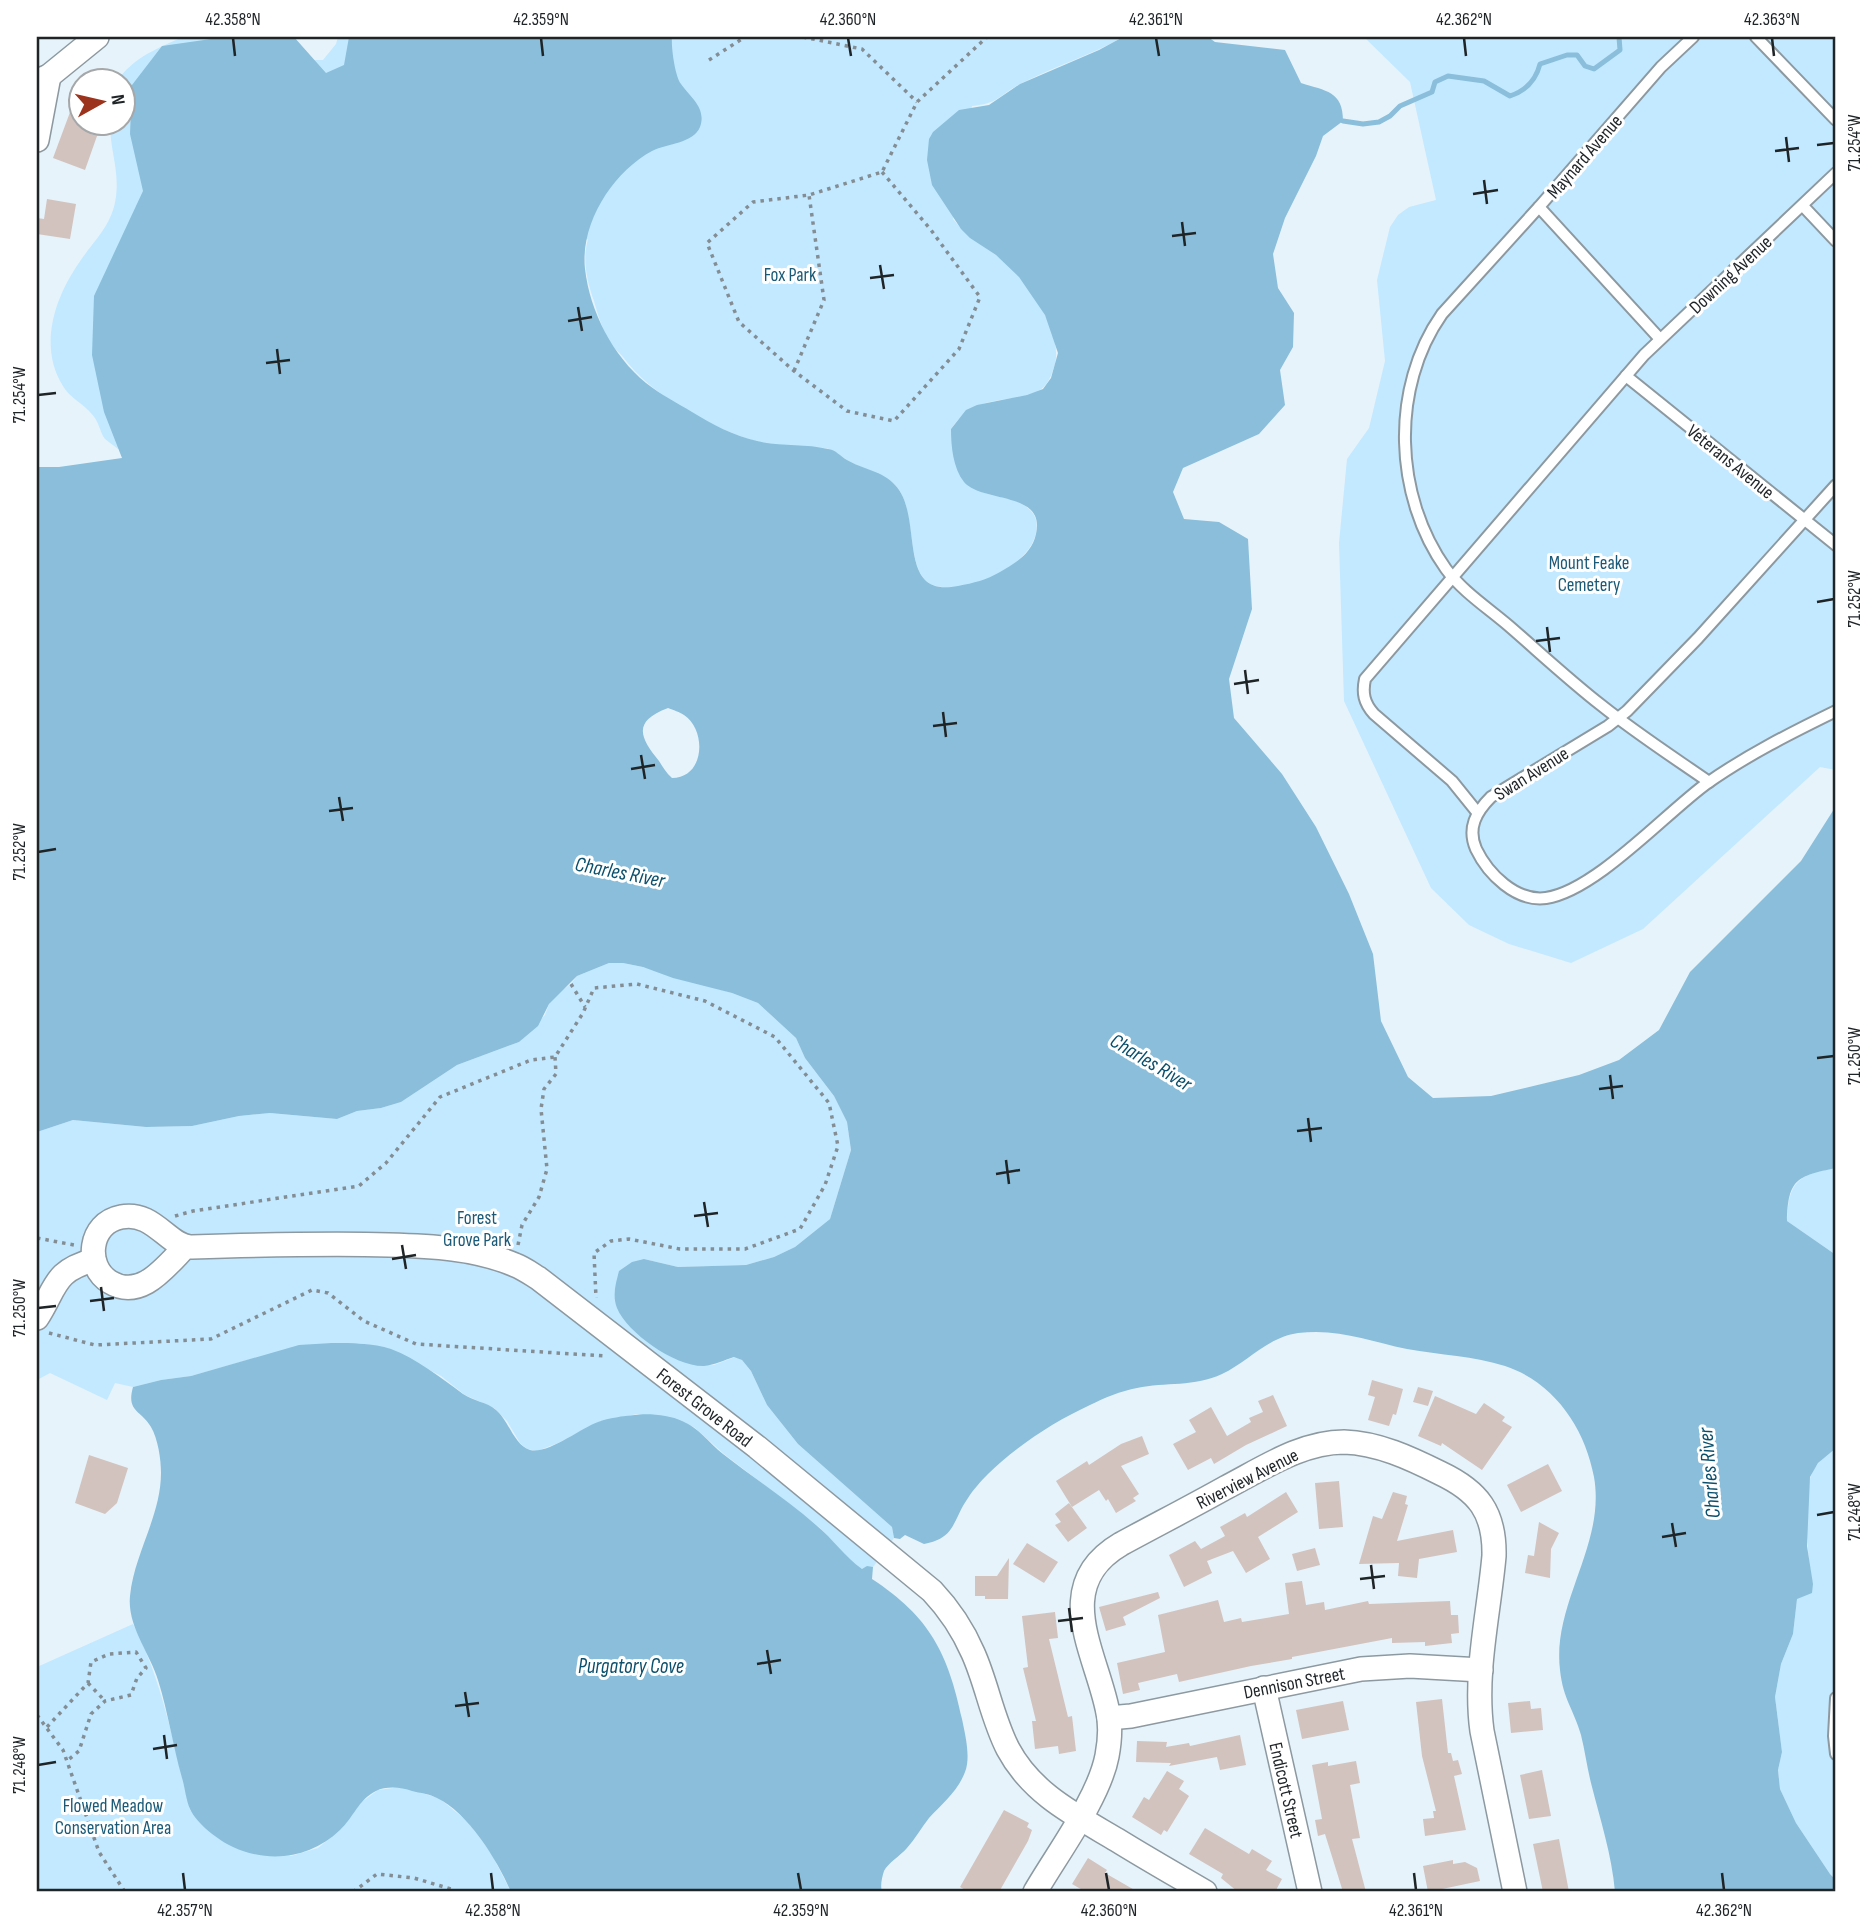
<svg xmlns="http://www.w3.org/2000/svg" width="1873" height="1929" font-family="'Sofia Sans Condensed',sans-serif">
<rect width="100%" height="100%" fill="#e6f3fb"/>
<g fill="#c2e9ff">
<path d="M 183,37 L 275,37 L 306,60 L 323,60 L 336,44 L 338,37 L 1123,37 C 1091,55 1055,66 1022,83 C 1000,94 999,104 972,106 L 953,219 C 968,239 989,248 1007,264 C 1030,285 1065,335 1054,367 C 1050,380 1045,390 1031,394 C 996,404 974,396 951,429 L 954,457 L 966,483 C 972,487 978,491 985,493 C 999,498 1018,498 1029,509 C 1036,515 1038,524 1036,533 C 1029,567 968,594 936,586 C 902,578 920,507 894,484 C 880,472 862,469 847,460 C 838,455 834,449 824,448 C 801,445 777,447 755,441 C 709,427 651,395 623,357 C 618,351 612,347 609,341 C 602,328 598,315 594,301 C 587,281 582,260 588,239 L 118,449 C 114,446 109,442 105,439 C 99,431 100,422 90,412 C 82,403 68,396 63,386 C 37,344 56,294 83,257 C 95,240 108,228 114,207 C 122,175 110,154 110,123 L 122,122 L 122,80 L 118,80 C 134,57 158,48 183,37 Z"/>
<polygon points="1364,37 1836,37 1836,770 1820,767 1643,929 1571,963 1509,944 1469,925 1431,888 1344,701 1339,543 1347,459 1369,428 1385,361 1377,280 1390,227 1398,215 1409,207 1436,200 1410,82"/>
<polygon points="609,963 623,963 643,967 732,993 758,1003 796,1038 805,1058 834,1096 847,1122 851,1150 830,1219 795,1247 774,1257 746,1265 678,1267 644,1259 648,1342 701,1366 714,1365 735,1357 742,1360 751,1371 767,1405 798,1444 892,1527 894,1538 873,1567 863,1570 849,1559 819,1527 724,1454 694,1427 637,1414 599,1422 558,1443 537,1451 527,1449 520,1443 507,1421 494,1408 465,1395 441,1376 389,1349 360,1343 251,1359 191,1376 161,1380 133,1387 115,1383 107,1400 50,1373 37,1380 37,1132 73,1120 146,1127 192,1126 239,1116 270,1113 337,1119 357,1111 381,1108 401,1102 457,1065 519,1042 545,1015 549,1004 558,993 571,984 577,976"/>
<path d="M 1836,1168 L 1836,1255 L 1787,1221 C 1788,1182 1798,1174 1836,1168 Z"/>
<path d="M 1836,1448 L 1836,1880 L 1830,1874 L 1796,1823 L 1780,1789 L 1778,1770 L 1782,1752 L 1775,1697 L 1781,1664 L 1793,1634 L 1797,1598 L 1813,1585 C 1808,1562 1802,1496 1811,1476 C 1815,1464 1826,1454 1836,1448 Z"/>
<path d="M 133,1624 C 163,1682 174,1747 190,1810 L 291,1856 L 318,1848 L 342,1828 L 359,1804 L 378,1790 L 401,1787 L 439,1798 L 468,1822 L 491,1853 L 511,1892 L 37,1892 L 37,1667 Z"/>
</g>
<g fill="#8abedb" fill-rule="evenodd">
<path d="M 225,37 L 294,37 L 326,73 L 344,65 L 349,37 L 672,37 C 671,47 675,76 681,84 C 690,97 707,108 700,127 C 694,143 666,144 652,151 C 613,172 580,223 585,269 C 590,312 613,356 646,383 C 660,394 677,403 692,412 C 712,424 734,436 757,441 C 780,447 805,443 828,449 C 836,450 840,456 847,460 C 862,469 883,471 895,485 C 925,516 894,599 958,586 C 974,583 986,580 1000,572 C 1016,563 1032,553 1036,534 C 1046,491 982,503 964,482 C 953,468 951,446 951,429 L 966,410 L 977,405 L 1027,395 L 1043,389 L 1051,378 L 1058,353 L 1045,315 L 1019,277 L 996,255 L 970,238 L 961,229 L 932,185 L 927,160 L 929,139 L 933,132 L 959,110 L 989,105 L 1020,84 L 1099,50 L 1123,37 L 1208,37 L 1215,42 L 1285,50 L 1301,83 C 1326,91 1343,91 1343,121 L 1323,136 L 1316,156 L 1285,218 L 1273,254 L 1278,288 L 1294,313 L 1293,347 L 1280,370 L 1285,405 L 1259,434 L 1183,468 L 1173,492 L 1184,519 L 1219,522 L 1248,539 L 1252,609 L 1229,679 L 1234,718 L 1282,774 L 1316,827 L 1349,894 L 1373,954 L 1381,1021 L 1408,1077 L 1433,1098 L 1491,1096 L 1579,1075 L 1619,1060 L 1659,1030 L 1690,972 L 1801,861 L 1836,806 L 1836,1168 C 1797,1176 1788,1179 1787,1221 L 1836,1255 L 1836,1448 L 1818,1463 L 1810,1477 L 1807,1546 L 1813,1584 L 1812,1593 L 1797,1599 L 1793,1634 L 1781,1664 L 1775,1697 L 1782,1752 L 1778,1770 L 1780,1789 L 1796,1823 L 1830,1874 L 1836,1880 L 1836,1892 L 1615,1892 C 1612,1855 1600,1819 1591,1783 C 1587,1767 1585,1751 1581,1735 C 1574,1710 1563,1699 1560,1670 C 1552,1603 1606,1545 1594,1477 C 1585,1428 1554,1382 1505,1366 C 1474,1356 1440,1355 1407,1349 C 1369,1341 1338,1328 1298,1333 C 1268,1337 1248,1362 1222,1374 C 1195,1387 1165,1382 1137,1388 C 1121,1391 1104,1398 1090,1405 C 1055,1421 1015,1447 988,1474 C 981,1481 973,1490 968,1498 C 952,1521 956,1538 924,1544 L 905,1535 L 900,1539 L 894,1538 L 892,1527 L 798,1444 L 767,1405 L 751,1371 L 742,1360 L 734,1357 C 724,1360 715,1365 704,1366 C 676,1367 627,1333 617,1308 C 612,1295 616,1283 619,1271 L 632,1262 L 644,1259 L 678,1267 L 746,1265 L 774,1257 L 795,1247 L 830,1219 L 851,1150 L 847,1122 L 834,1096 L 805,1058 L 796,1038 L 758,1003 L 732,993 L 673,978 L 643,967 L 623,963 L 609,963 L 577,976 L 549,1004 L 538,1026 L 519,1042 L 457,1065 L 401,1102 L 381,1108 L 357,1111 L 337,1119 L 270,1113 L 239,1116 L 192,1126 L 146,1127 L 73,1120 L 37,1132 L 37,467 L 59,467 L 122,458 L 104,412 L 92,355 L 94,296 L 143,191 L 130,134 L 132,85 L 162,46 ZM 668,708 C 673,710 680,712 684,715 C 707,730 705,778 672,778 C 666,773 663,767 659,761 C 639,737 633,721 668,708 Z"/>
<path d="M 332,1343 C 351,1343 373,1343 391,1349 C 417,1359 440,1377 463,1394 C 473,1401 487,1402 496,1410 C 509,1421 514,1445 530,1450 C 547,1455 581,1428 598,1422 C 609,1418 623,1416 635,1415 C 648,1413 670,1415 682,1421 C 699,1428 709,1443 723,1454 C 754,1478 787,1500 816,1525 C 833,1539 845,1557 862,1569 L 867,1566 L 873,1567 L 872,1579 C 930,1617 948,1653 962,1719 C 965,1734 971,1757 965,1772 C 958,1791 942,1804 929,1818 C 921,1828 915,1839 907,1848 C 900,1856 888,1863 884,1871 C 882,1877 880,1886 882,1892 L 511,1892 C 499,1863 468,1812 437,1798 C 430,1794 420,1793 412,1791 C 401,1787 386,1786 376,1791 C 358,1800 354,1817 340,1830 C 311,1858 270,1864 233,1847 C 218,1840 197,1824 190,1809 C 186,1800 185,1788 182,1778 C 173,1746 168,1712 158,1680 C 150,1653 127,1626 130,1596 C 134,1554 161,1516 161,1473 C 161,1459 158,1439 151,1427 C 141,1410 126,1412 133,1387 L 161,1380 L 191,1376 L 299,1345 Z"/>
</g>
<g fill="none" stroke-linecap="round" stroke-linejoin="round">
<path stroke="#8abedb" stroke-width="5" d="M 1343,121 L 1363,124 L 1379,122 L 1390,116 L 1400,106 L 1432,92 L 1435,82 L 1448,76 L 1484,81 L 1510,96 C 1525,91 1536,80 1540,64 L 1567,55 L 1577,55 L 1585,66 L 1594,69 L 1620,50 L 1619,37"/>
</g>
<g fill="#d2c3bf">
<polygon points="79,88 80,88 80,122 95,122 91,134 97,136 85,170 53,158"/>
<polygon points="47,199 76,204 70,239 37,234 37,218 44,219"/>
<polygon points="1372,1380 1403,1389 1396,1415 1393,1414 1389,1426 1368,1420 1375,1397 1368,1395"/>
<polygon points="1418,1387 1433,1391 1428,1406 1413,1402"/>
<polygon points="1273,1395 1287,1426 1246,1445 1214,1464 1211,1458 1188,1470 1173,1444 1196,1432 1189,1420 1211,1407 1227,1436 1251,1422 1249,1418 1263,1412 1258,1401"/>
<polygon points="1435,1396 1476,1414 1484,1403 1505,1417 1502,1421 1512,1427 1482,1470 1442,1443 1441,1446 1418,1436"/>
<polygon points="1142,1436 1149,1454 1121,1466 1139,1494 1133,1498 1136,1501 1116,1513 1108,1499 1106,1501 1099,1490 1072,1507 1056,1481 1087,1461 1089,1465 1121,1444"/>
<polygon points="89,1455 128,1468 117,1503 105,1514 75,1503"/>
<polygon points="1548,1464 1562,1491 1521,1512 1507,1485"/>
<polygon points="1339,1481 1343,1527 1319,1529 1315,1483"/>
<polygon points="1286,1492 1298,1512 1258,1537 1270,1559 1246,1573 1233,1551 1207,1561 1212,1573 1184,1587 1169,1555 1195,1541 1201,1549 1225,1536 1220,1527 1245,1513 1247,1517"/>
<polygon points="1393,1492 1407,1496 1405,1504 1408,1505 1397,1541 1453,1530 1457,1552 1419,1559 1417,1578 1398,1576 1399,1563 1359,1564 1373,1516 1382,1519"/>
<polygon points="1069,1503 1087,1528 1068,1542 1055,1525 1061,1522 1055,1514"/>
<polygon points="1539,1522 1559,1533 1551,1549 1550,1578 1525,1573 1528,1555 1534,1556"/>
<polygon points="1027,1543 1058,1562 1044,1583 1013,1564"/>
<polygon points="1315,1548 1320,1565 1297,1571 1292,1554"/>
<polygon points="1009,1558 1008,1599 985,1599 985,1596 975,1596 975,1576 997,1576"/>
<polygon points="1302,1581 1306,1605 1324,1602 1325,1610 1368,1601 1369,1604 1450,1601 1451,1615 1458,1615 1459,1633 1451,1634 1452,1643 1425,1646 1425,1642 1392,1643 1392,1638 1292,1657 1292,1659 1251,1666 1179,1682 1177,1674 1138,1683 1140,1690 1123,1694 1117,1663 1165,1652 1158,1615 1218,1600 1224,1622 1241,1618 1242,1622 1289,1614 1285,1583"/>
<polygon points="1158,1592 1160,1598 1123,1617 1126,1625 1106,1631 1099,1607"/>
<polygon points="1055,1612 1058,1638 1049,1639 1068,1717 1072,1716 1076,1751 1059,1754 1058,1746 1035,1749 1032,1721 1036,1721 1023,1668 1028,1667 1022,1616"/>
<polygon points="1442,1699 1448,1753 1451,1753 1453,1761 1458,1760 1462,1774 1454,1776 1466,1830 1425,1836 1423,1819 1434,1818 1433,1811 1436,1811 1422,1756 1416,1702"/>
<polygon points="1343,1701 1349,1730 1302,1739 1296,1710"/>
<polygon points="1530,1701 1531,1709 1541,1708 1543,1730 1511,1733 1508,1703"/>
<polygon points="1240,1735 1246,1765 1220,1770 1217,1757 1169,1766 1171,1763 1136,1762 1137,1741 1167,1742 1166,1747 1189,1743 1190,1746"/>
<polygon points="1356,1761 1360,1783 1350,1785 1360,1838 1352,1839 1366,1892 1343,1892 1325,1834 1318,1836 1315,1820 1322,1819 1312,1765 1328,1762 1328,1766"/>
<polygon points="1542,1770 1551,1816 1529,1819 1520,1775"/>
<polygon points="1167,1771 1184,1781 1179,1789 1189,1796 1167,1832 1164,1830 1161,1835 1132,1817 1144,1797 1149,1800"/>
<polygon points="1004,1810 1029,1823 1027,1827 1032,1830 1028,1841 999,1892 969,1892 960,1887"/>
<polygon points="1205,1828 1249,1854 1252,1849 1272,1861 1266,1870 1282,1879 1275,1892 1238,1892 1221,1878 1223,1874 1189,1854"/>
<polygon points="1559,1839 1569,1892 1543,1892 1533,1844"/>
<polygon points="1088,1858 1107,1870 1105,1873 1138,1892 1086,1892 1072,1884"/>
<polygon points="1453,1860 1453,1864 1465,1862 1477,1868 1480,1881 1428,1892 1423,1866"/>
</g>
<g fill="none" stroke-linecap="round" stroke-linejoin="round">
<g stroke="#8d99a0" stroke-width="14">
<g id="service">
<polyline points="1756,37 1836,120"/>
<polyline points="1803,206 1836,241"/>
<path d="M 1539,207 L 1442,314 C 1390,388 1394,496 1446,569 C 1462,591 1488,608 1509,626 C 1539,652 1569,680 1601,705 C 1636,733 1673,757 1709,782"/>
<polyline points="1660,339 1539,207 1661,67 1693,37"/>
<polyline points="1626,376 1836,545"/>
<path d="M 1836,485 L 1698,638 L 1627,711 L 1608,726 L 1491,797 C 1476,812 1467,828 1476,849 C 1488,874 1516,902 1546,898 C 1595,891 1665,814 1706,784 C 1747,755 1791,733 1836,711"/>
<path d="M 1477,812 L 1452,781 L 1374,714 C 1364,703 1362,693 1365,679 L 1644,355 L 1836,173"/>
<polyline points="1836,1698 1834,1736 1836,1754"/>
</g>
</g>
<g stroke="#8d99a0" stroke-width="26">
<g id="minor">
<polyline points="37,81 49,76 97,37"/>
<polyline points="37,140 49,76"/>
<path d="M 185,1247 C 166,1266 141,1301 110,1282 C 84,1266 89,1223 121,1217 C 154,1210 169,1248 192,1247 C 257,1245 323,1243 389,1245 C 430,1246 476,1248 515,1265 C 523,1268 530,1273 538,1278 L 757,1447 L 932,1591 C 949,1609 963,1630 973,1653 C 987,1684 992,1718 1008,1749 C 1032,1794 1075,1815 1117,1840 C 1146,1858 1176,1875 1205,1892"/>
<path d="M 37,1318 C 57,1287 53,1271 94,1260"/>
<polyline points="1264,1688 1310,1892"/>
<polyline points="1109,1718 1131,1716 1361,1669 1410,1666 1481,1670"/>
<path d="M 1035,1892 C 1057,1854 1099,1798 1107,1756 C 1110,1740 1111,1723 1107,1708 C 1095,1651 1051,1585 1121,1544 C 1156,1525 1191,1507 1225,1488 C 1262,1469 1301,1442 1344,1442 C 1378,1443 1410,1458 1440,1473 C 1478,1491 1495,1512 1494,1556 C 1489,1613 1474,1673 1482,1731 L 1515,1892"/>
</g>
</g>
<g stroke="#848d93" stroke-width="3.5" stroke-dasharray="3.5 5" stroke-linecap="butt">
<polyline points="803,37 862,49 917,102"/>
<polyline points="709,60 745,37"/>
<polyline points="882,172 931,230 980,297 959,349 894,421 847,411 794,371 739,322 707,243 753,202 809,195 882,172 917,102 987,37"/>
<polyline points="794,371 824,300 809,195"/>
<polyline points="571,984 585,1007"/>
<polyline points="175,1216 193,1211 359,1186 386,1163 440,1097 531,1060 555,1057 583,1013 594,988 637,984 705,1001 775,1037 829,1103 838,1146 825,1185 800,1229 745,1249 680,1249 629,1239 611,1241 594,1253 596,1298"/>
<polyline points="37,1238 74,1245"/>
<polyline points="518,1245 522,1225 539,1197 547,1169 541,1109 544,1089 556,1074 555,1057"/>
<polyline points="49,1333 95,1345 211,1339 312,1290 328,1293 364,1321 416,1344 605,1356"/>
<polyline points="88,1683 105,1701"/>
<polyline points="37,1715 63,1750 99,1852 125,1892"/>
<polyline points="47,1727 88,1683 91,1662 109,1654 136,1652 146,1668 137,1678 131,1695 105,1701 91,1714 79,1751 68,1760"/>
<polyline points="353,1892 377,1874 414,1878 451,1889 453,1892"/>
</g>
<use href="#service" stroke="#fff" stroke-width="10"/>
<use href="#minor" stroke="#fff" stroke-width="23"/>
</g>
<path fill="none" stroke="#1f2427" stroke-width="2.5" d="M 233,38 L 235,56M 541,38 L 543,56M 848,38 L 851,56M 1156,38 L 1159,56M 1464,38 L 1466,56M 1772,38 L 1774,56M 1786,137 L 1789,162M 1817,145 L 1834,143M 1775,151 L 1799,148M 1484,180 L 1487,204M 1473,194 L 1498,190M 1182,222 L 1185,246M 1172,236 L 1196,233M 880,265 L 884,289M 870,278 L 894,275M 578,307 L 582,331M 568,321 L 592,317M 277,349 L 280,374M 266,363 L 290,360M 38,395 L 56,393M 1817,602 L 1834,599M 1547,627 L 1550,652M 1536,641 L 1560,638M 1245,670 L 1248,694M 1234,684 L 1259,680M 943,712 L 946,737M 933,726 L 957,723M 641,755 L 645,779M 631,769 L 655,765M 339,797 L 343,821M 329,811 L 353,808M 38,852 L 56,849M 1817,1058 L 1834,1056M 1610,1075 L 1613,1099M 1599,1089 L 1623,1086M 1308,1118 L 1311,1142M 1297,1131 L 1322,1128M 1006,1160 L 1009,1184M 996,1174 L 1020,1170M 704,1202 L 708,1227M 694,1216 L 718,1213M 402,1245 L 406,1269M 392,1259 L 416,1255M 101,1287 L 104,1311M 90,1301 L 114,1298M 38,1308 L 56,1306M 1817,1515 L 1834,1512M 1672,1523 L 1676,1547M 1662,1537 L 1686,1533M 1371,1565 L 1374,1589M 1360,1579 L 1385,1576M 1069,1608 L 1072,1632M 1058,1621 L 1083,1618M 767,1650 L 771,1674M 757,1664 L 781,1660M 465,1692 L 469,1717M 455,1706 L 479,1703M 164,1735 L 167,1759M 153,1749 L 177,1745M 38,1765 L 56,1762M 183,1873 L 185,1890M 491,1873 L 493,1890M 798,1873 L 801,1890M 1106,1873 L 1109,1890M 1414,1873 L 1416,1890M 1722,1873 L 1724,1890"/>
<g text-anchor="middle" stroke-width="6" stroke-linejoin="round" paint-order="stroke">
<g font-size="19" fill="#1f2427" stroke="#fff">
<text transform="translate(1584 156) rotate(-49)" y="7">Maynard Avenue</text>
<text transform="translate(1730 274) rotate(-43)" y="7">Downing Avenue</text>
<text transform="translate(1731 461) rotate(39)" y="7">Veterans Avenue</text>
<text transform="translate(1531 773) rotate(-32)" y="7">Swan Avenue</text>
<text transform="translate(705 1407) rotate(38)" y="7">Forest Grove Road</text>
<text transform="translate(1247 1478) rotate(-27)" y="7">Riverview Avenue</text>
<text transform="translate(1294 1682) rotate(-11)" y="7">Dennison Street</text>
<text transform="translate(1287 1790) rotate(77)" y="7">Endicott Street</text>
</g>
<g font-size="19" fill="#1a5a77" stroke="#fff">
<text x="790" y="281">Fox Park</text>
<text x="1589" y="569">Mount Feake<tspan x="1589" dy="22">Cemetery</tspan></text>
<text x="477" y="1224">Forest<tspan x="477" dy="22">Grove Park</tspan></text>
<text x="113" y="1812">Flowed Meadow<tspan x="113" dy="22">Conservation Area</tspan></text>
</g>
<g font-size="21" font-style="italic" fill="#0a4f6c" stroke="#fff">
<text transform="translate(620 872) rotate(11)" y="7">Charles River</text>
<text transform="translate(1151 1062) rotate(31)" y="7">Charles River</text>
<text transform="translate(1709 1473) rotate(-95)" y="7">Charles River</text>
<text x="631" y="1673">Purgatory Cove</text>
</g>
</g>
<rect width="1873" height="1929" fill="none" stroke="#ffffff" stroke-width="77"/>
<g transform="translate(102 102) rotate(82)"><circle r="33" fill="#ffffff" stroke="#a5a7a9" stroke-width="2"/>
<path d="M0-5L12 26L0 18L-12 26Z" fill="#9c331c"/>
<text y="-10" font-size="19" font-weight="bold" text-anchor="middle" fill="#1f2427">N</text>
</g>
<rect x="38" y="38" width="1796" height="1852" fill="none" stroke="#1f2427" stroke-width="2.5"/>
<g font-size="18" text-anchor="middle" fill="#1f2427">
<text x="233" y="25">42.358°N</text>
<text x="541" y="25">42.359°N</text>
<text x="848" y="25">42.360°N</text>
<text x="1156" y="25">42.361°N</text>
<text x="1464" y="25">42.362°N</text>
<text x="1772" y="25">42.363°N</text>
<text transform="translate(1854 143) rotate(-90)" y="6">71.254°W</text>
<text transform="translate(19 395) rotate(-90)" y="6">71.254°W</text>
<text transform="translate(1854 599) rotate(-90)" y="6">71.252°W</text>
<text transform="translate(19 852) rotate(-90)" y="6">71.252°W</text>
<text transform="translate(1854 1056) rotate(-90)" y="6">71.250°W</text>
<text transform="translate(19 1308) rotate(-90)" y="6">71.250°W</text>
<text transform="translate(1854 1512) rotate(-90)" y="6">71.248°W</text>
<text transform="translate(19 1765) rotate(-90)" y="6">71.248°W</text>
<text x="185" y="1916">42.357°N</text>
<text x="493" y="1916">42.358°N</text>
<text x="801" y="1916">42.359°N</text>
<text x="1109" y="1916">42.360°N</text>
<text x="1416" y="1916">42.361°N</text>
<text x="1724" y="1916">42.362°N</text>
</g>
</svg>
